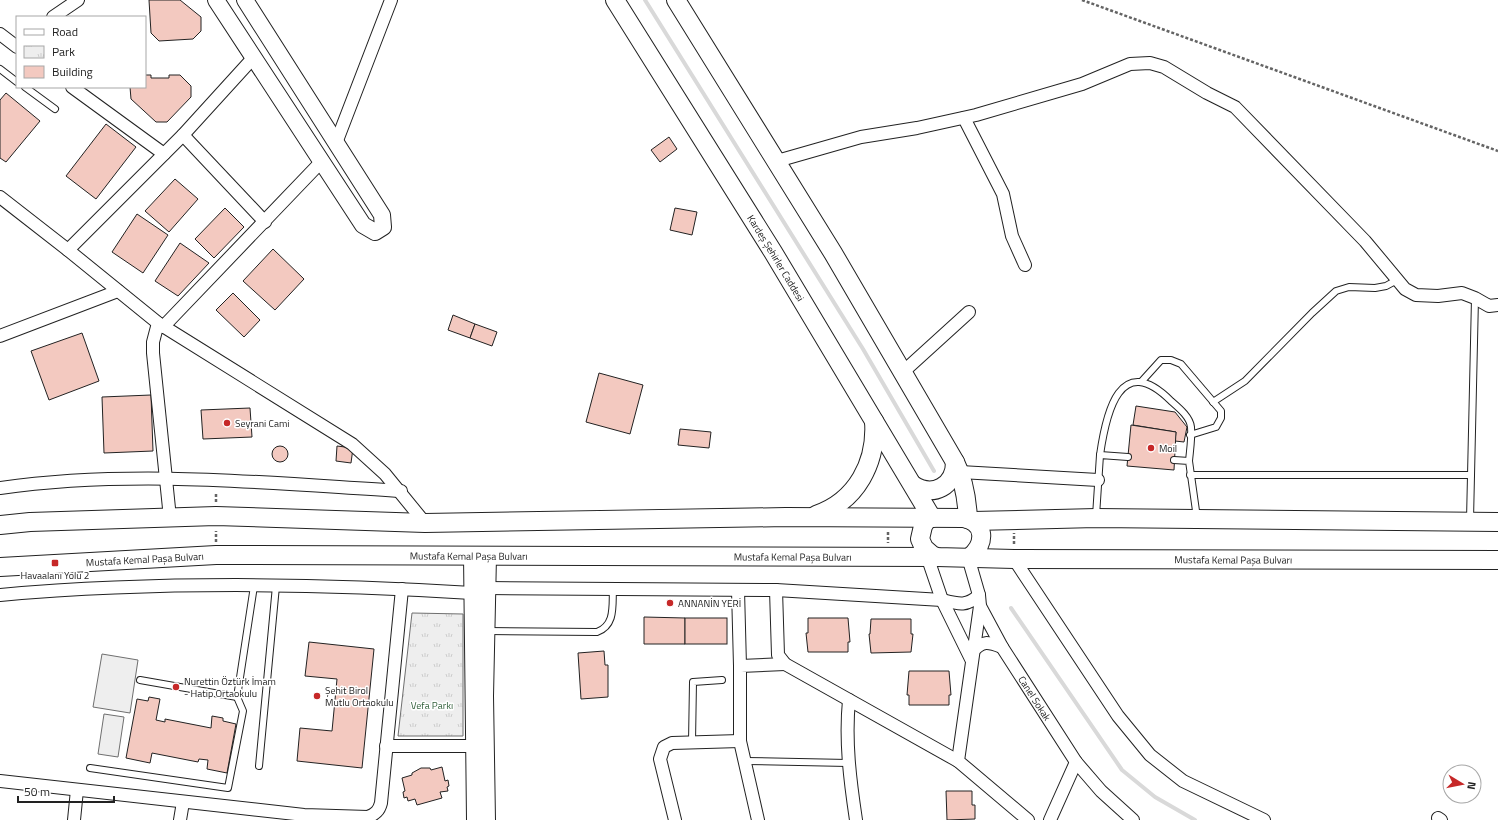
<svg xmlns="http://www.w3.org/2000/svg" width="1498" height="820" font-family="'Titillium Web',sans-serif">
<defs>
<pattern id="park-tufts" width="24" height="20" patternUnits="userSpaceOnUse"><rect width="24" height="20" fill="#eee"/><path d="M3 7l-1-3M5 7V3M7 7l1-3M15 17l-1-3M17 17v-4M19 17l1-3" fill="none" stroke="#ccc"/></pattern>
</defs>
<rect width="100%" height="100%" fill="#fff"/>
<g fill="#eee" stroke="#6f6f6f">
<polygon points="102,654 138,660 130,713 93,707"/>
<polygon points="104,714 124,717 118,757 98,754"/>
</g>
<polygon fill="url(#park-tufts)" stroke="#6f6f6f" points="412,613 463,614 463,736 398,736"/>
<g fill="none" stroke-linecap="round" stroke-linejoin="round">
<g stroke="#d9d9d9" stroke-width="4">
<polyline points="645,0 863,349 934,471"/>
<polyline points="1011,608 1122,770 1155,797 1195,820"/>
</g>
</g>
<g fill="#f3c9c0" stroke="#222">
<polygon points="149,0 180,0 201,17 201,31 193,39 159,41 151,33"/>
<polygon points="145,75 151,75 151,78 169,78 169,75 180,75 191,86 191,97 167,122 156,122 131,99 130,87 145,87"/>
<polygon points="6,93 40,121 6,162 0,158 0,100"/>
<polygon points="106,124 136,147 96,199 66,176"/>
<polygon points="669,137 677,149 660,162 651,150"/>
<polygon points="175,179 198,199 169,232 145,211"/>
<polygon points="225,208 244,227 214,258 195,239"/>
<polygon points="675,208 697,212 692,235 670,230"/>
<polygon points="137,214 168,235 143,273 112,252"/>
<polygon points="180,243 209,263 178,296 155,281"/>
<polygon points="273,249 304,279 275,310 243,281"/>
<polygon points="233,293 260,320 244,337 216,310"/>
<polygon points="453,315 475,324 470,338 448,330"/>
<polygon points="475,324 497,332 492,346 470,338"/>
<polygon points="82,333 99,381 49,400 31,351"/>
<polygon points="599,373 643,385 630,434 586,422"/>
<polygon points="151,395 153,451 104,453 102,397"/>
<polygon points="1136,406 1175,412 1187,427 1184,442 1175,441 1176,432 1133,425"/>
<polygon points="250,408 252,437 203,439 201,410"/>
<polygon points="1131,425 1176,432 1174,470 1127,466"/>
<polygon points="680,429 711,432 709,448 678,445"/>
<circle cx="280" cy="454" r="8"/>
<polygon points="337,446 353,448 351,463 336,461"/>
<polygon points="644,617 685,618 685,644 644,644"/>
<rect x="685" y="618" width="42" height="26"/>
<polygon points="808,618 848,618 850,642 848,642 848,652 808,652 806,633 808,633"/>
<polygon points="871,619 911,619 911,634 913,634 911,652 871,653 869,634 870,634"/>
<polygon points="309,642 374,649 362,768 297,761 300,728 332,731 337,679 305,676"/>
<polygon points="604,651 605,665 608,665 608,697 581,699 578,653"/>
<polygon points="909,671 949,671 951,695 949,695 949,705 909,705 909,695 907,695"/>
<polygon points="149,697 160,699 156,720 165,722 165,719 211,728 212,716 223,718 223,721 236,724 227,773 207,769 208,760 199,759 198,762 152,753 150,763 126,758 137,699 148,701"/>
<polygon points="442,767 445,781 448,780 449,786 447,787 448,791 440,792 442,798 417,805 415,799 408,801 407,797 404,798 403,792 405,791 402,778 412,775 412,773 421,768 430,768 431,770"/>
<polygon points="946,791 972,791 972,805 975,805 975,819 947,820"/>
</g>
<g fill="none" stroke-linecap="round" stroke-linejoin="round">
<g stroke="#222" stroke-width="8">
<g id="lane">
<polyline points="0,69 17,82"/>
<polyline points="25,87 55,109"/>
<polyline points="1142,381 1161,360 1171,360 1181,364 1221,411 1221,418 1216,427 1190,435"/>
<polyline points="1213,402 1245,381 1312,313 1336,291 1349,287 1375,288 1386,286 1397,280"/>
<path d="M 1100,455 C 1106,413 1120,350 1171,401 C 1179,408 1190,417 1191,427 C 1192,438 1190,450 1189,461"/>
<polyline points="1174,460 1189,461 1197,518"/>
<polyline points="1190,475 1471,475"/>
<polyline points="1096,516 1100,455 1128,457"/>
<polyline points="1470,520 1475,298"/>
<path d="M 487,631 L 597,632 C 616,625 612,605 613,588"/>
<polyline points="140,680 237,697"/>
<polyline points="692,742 693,682 722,680"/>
<polyline points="745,761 848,763"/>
<polyline points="259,766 276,586"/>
<polyline points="90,768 228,788 243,711 237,697 254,586"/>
</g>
</g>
<g stroke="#222" stroke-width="14">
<g id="street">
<polyline points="53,17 78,0"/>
<polyline points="0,34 17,47"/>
<polyline points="72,87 164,154"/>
<polyline points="964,118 1003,194 1012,236 1025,265"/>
<polyline points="183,135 265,222"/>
<polyline points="336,143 391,0"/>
<polyline points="777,161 861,137 917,128 976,115 1082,84 1130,64 1150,63 1164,67 1207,93 1235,107 1365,241 1405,289 1416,295 1438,296 1462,293 1475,298 1489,306 1498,305"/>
<polyline points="0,197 68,250 158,323 352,444 385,474 425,523"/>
<polyline points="68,250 183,135 254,57"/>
<polyline points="158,323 153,342 153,353 170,518"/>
<polyline points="163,327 322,161"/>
<polyline points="0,336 118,291"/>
<polyline points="903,372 969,312"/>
<polyline points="960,472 1098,480"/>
<path d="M 0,488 C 133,469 267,483 401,491"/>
<polyline points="927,556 942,600 971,659"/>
<path id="s1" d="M 968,557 L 979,595 L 980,606 L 1002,647 L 1076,762 L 1101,791 L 1133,820"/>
<polyline points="1014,559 1118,716 1150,755 1183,781 1264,820"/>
<path d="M 487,588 L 776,590 L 942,600 C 958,604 967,607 979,595"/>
<polyline points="738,590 740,666"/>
<polyline points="776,590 778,655 785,664 958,761"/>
<path d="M 0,595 C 157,581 315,583 472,593"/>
<polyline points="980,606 958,761 1028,820"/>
<path d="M 972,652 C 983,640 988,642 1002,647"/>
<path d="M 849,700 C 845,741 850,780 856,820"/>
<polyline points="386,746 474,746"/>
<path d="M 0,781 L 304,815 L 368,817 C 375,814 379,811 381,803 L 402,589"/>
<polyline points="1438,818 1441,820"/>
<polyline points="74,820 77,790"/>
<polyline points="180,820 183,802"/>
<polyline points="675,820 660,759 664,747 672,743 740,741"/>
<polyline points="758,820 740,741 740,666 785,664"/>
<polyline points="1050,820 1076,762"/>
</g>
</g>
<g stroke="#222" stroke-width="18">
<g id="secondary">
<polyline points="216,0 363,225 375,232 383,227 382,215 245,0"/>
<polyline points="472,555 475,820"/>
<polyline points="487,820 485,696 488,556"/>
</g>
</g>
<g stroke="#222" stroke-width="20">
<g id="primary">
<path id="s2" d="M 615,0 L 773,252 L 932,518"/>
<path d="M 676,0 L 833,253 L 955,462 C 964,480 967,499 968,519"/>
<path d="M 913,485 C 933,498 955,486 955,462"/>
<path d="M 816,515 C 857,501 877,462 874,421"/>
<path id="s3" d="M 928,518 L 923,526 L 920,539 L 924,548 L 932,555 L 937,557 L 1014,559 L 1498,560"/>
<polyline points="973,521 1096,518 1498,522"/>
<path d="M 0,525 L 30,522 L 216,516 L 425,523 L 786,517 L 963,518 C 986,522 986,544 970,557"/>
<path id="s4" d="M 0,567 L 216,555 L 937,557"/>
</g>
</g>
<g stroke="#646464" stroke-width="2.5" stroke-dasharray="3 2" stroke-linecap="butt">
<polyline points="1082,0 1498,151"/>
<polyline points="216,494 216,502"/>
<polyline points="888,532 888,543"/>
<polyline points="216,542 216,531"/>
<polyline points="1014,544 1014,533"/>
</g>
<use href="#lane" stroke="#fff" stroke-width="6"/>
<use href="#street" stroke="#fff" stroke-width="12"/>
<use href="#secondary" stroke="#fff" stroke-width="16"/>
<use href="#primary" stroke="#fff" stroke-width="18"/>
</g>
<g fill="#c62828" stroke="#fff" stroke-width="1.5">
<circle cx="227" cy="423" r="4"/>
<circle cx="1151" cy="448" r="4"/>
<rect x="51" y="559" width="8" height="8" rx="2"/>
<circle cx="670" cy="603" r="4"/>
<circle cx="176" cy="687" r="4"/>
<circle cx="317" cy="696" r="4"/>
</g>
<g text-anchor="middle" stroke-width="3" stroke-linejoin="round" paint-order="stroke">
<g font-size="10" fill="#222" stroke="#fff">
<text dy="4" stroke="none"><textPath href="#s2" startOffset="304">Kardeş Şehirler Caddesi</textPath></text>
<text dy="4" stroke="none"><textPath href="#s4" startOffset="469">Mustafa Kemal Paşa Bulvarı</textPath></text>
<text dy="4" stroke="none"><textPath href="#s4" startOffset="793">Mustafa Kemal Paşa Bulvarı</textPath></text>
<text dy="4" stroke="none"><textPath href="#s4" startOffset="145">Mustafa Kemal Paşa Bulvarı</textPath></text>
<text dy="4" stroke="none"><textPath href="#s3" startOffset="345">Mustafa Kemal Paşa Bulvarı</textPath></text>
<text dy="4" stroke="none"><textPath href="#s1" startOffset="158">Canel Sokak</textPath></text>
</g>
<g font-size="10" fill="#222" stroke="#fff" text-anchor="start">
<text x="235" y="427">Seyrani Cami</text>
<text x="1159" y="452">Moil</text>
<text x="55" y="579" text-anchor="middle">Havaalanı Yolu 2</text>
<text x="678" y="607">ANNANİN YERİ</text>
<text x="184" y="685">Nurettin Öztürk İmam<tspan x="184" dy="12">- Hatip Ortaokulu</tspan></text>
<text x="325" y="694">Şehit Birol<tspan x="325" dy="12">Mutlu Ortaokulu</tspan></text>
</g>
<g font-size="10" fill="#2f5e38" stroke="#fff">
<text x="432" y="709">Vefa Parkı</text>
</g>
</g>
<rect x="16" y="16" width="130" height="72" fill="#ffffff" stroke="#a7a7a7"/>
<rect x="24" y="29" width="20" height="6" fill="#ffffff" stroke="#a7a7a7"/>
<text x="52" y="36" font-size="12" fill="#222222">Road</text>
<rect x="24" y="46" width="20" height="12" fill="url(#park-tufts)" stroke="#a7a7a7"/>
<text x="52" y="56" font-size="12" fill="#222222">Park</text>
<rect x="24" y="66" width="20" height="12" fill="#f3c9c0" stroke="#a7a7a7"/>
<text x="52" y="76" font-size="12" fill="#222222">Building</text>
<g transform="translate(1462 784) rotate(100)"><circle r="19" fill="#ffffff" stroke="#a7a7a7"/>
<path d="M0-3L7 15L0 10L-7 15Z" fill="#c62828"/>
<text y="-6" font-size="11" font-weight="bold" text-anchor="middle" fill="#222222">N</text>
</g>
<path d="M18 796v6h96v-6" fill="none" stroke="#222222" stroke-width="2"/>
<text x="24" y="796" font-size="12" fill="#222222" stroke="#ffffff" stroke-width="3" paint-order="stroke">50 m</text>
</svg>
